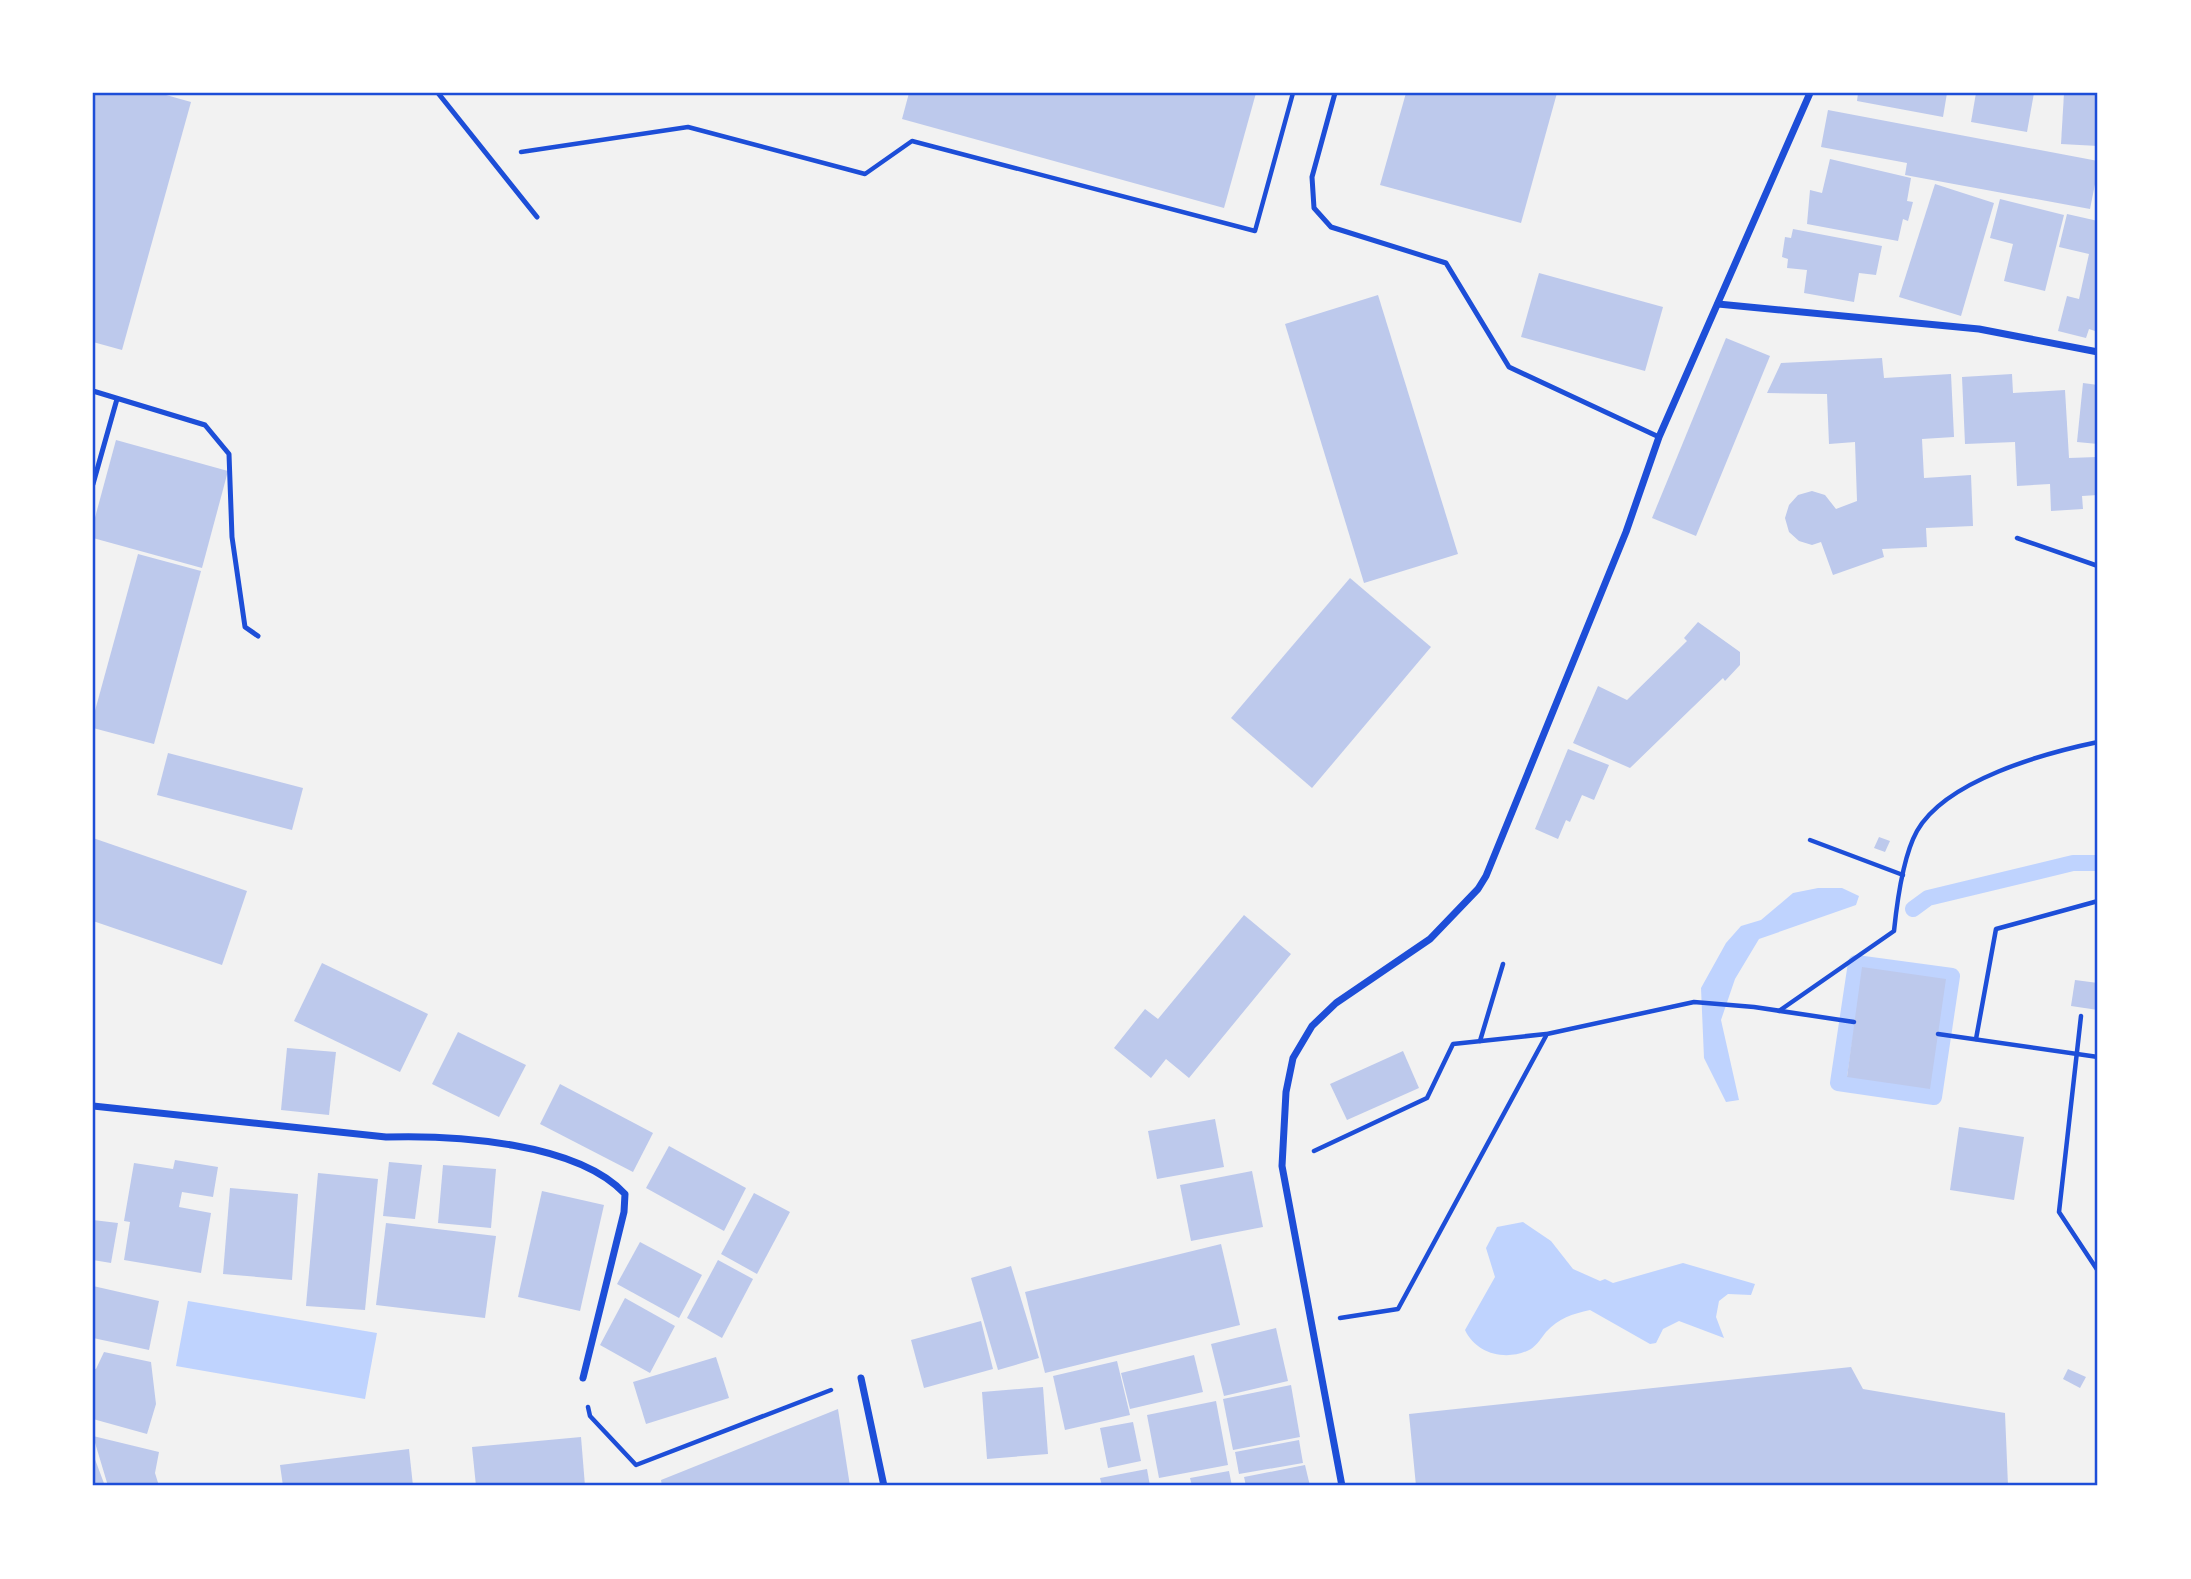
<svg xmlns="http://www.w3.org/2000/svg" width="2191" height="1579" font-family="'Asap Condensed',sans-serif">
<rect width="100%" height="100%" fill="#f2f2f2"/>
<g fill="#bfd3fe">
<polygon points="1818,888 1842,888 1859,896 1856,905 1759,939 1735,979 1721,1020 1739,1100 1726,1102 1704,1058 1701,988 1726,943 1741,926 1761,920 1793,893"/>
<path d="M 1523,1222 L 1551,1241 L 1573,1269 L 1600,1281 L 1605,1279 L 1613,1283 L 1683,1263 L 1755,1284 L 1751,1295 L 1728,1294 L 1719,1301 L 1716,1317 L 1724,1338 L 1679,1321 L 1663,1329 L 1656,1343 L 1650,1344 L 1590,1310 C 1572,1314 1559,1318 1546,1332 C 1542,1337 1537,1345 1531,1349 C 1507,1362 1476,1354 1465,1330 L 1495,1277 L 1486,1248 L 1497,1227 Z"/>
<polygon points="188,1301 377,1333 365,1399 176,1366"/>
</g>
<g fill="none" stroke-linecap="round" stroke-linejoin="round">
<g stroke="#bfd3fe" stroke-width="16">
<polyline points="1913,909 1928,898 2073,863 2098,863"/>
<polygon points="1856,963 1952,976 1934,1097 1838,1083"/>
</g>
</g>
<g fill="#bdc9ec">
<polygon points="93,93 159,93 191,102 122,350 93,342"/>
<polygon points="909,93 1256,93 1224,208 902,119"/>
<polygon points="1406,93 1557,93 1521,223 1380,185"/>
<polygon points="1858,93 1947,93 1943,117 1857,101"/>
<polygon points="1976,93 2034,93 2027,132 1971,122"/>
<polygon points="2064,93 2098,93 2098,146 2061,144"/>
<polygon points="1828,110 2098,161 2098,180 2096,179 2090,209 1905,175 1907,163 1821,147"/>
<polygon points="1830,159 1911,178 1907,201 1913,202 1908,221 1903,219 1898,241 1807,224 1810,190 1822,193"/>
<polygon points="1935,184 1994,203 1961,316 1899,297"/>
<polygon points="2000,199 2064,215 2045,291 2004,281 2013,244 1990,238"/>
<polygon points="2067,214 2098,221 2098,332 2089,329 2086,338 2058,331 2067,296 2079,299 2089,254 2059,247"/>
<polygon points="1793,229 1882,246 1876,275 1859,273 1854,302 1804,293 1807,270 1787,268 1788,259 1782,257 1785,237 1791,238"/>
<polygon points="1539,273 1663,307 1645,371 1521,337"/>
<polygon points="1378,295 1458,554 1364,583 1285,324"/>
<polygon points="1726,338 1770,356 1696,536 1652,518"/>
<polygon points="1882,358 1884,378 1951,374 1954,437 1922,439 1924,478 1971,475 1973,526 1926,528 1927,547 1882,549 1884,557 1833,575 1821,542 1812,545 1799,541 1789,532 1785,518 1789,505 1798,495 1812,491 1825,495 1836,509 1857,501 1855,442 1829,444 1827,394 1767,393 1781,363"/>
<polygon points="2012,374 2013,393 2065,390 2069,458 2097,457 2098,495 2082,496 2083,509 2051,511 2050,484 2017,486 2015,442 1965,444 1962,377"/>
<polygon points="2083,383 2098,385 2098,444 2077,442"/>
<polygon points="116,440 228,471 202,568 93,538 93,525"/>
<polygon points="138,554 201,571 154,744 93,728 93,718"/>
<polygon points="1350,578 1431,647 1312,788 1231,718"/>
<polygon points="1698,622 1740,652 1740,665 1725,681 1723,678 1630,768 1573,743 1598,686 1627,700 1687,641 1684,638"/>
<polygon points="1568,749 1609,765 1594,800 1582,795 1570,822 1566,820 1558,839 1535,829"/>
<polygon points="168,753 303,788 292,830 157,795"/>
<polygon points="1879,837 1890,841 1885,852 1874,848"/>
<polygon points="93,838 247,891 222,965 93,921"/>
<polygon points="1244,915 1291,954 1189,1078 1166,1059 1151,1078 1114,1048 1145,1009 1158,1019"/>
<polygon points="322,963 428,1014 400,1072 294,1021"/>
<polygon points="1862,967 1946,979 1930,1089 1847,1077"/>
<polygon points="2075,980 2098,983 2098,1010 2071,1006"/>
<polygon points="458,1032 526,1065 499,1117 432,1084"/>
<polygon points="287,1048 336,1052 329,1115 281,1110"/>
<polygon points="1403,1051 1419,1088 1347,1120 1330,1084"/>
<polygon points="560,1084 653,1133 633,1172 540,1124"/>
<polygon points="1215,1119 1224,1167 1157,1179 1148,1131"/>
<polygon points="1959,1127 2024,1137 2014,1200 1950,1190"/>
<polygon points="669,1146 746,1188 724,1231 646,1188"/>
<polygon points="175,1160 218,1167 213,1197 182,1192 179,1207 211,1213 201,1273 124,1260 130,1222 124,1221 134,1163 173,1169"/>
<polygon points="389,1162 422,1165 415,1219 383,1216"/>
<polygon points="443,1165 496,1169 491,1228 438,1223"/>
<polygon points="1252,1171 1263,1227 1191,1241 1180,1185"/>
<polygon points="318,1173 378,1179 365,1310 306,1306"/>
<polygon points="230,1188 298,1194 292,1280 223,1274"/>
<polygon points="542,1191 604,1205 580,1311 518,1297"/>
<polygon points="754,1193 790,1212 757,1274 721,1254"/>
<polygon points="93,1220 118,1223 111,1263 93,1260"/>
<polygon points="386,1223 496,1236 485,1318 376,1305"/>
<polygon points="640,1242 702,1275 679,1318 617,1284"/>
<polygon points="1221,1244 1240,1325 1045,1373 1025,1292"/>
<polygon points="718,1260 753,1279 722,1338 687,1318"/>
<polygon points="1011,1266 1039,1358 998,1370 971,1278"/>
<polygon points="93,1286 159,1301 149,1350 93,1338"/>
<polygon points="625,1298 675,1326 650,1373 600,1345"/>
<polygon points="981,1321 993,1369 924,1388 911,1340"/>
<polygon points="1276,1328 1288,1381 1224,1396 1211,1344"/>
<polygon points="104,1352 151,1362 156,1404 147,1434 93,1419 93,1368 96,1369"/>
<polygon points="1194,1355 1203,1392 1130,1409 1121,1373"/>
<polygon points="716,1357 729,1398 646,1424 633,1382"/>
<polygon points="1117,1361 1130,1415 1065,1430 1053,1376"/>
<polygon points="1851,1367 1863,1389 2005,1413 2008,1486 1416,1486 1409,1414"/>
<polygon points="2068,1369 2086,1377 2080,1388 2063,1379"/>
<polygon points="1291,1385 1300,1437 1233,1450 1223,1399"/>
<polygon points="1043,1387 1048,1454 987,1459 982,1392"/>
<polygon points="1216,1401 1228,1465 1159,1478 1147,1415"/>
<polygon points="838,1409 850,1486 662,1486 661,1480"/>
<polygon points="1133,1422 1141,1461 1108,1468 1100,1428"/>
<polygon points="93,1436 159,1452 155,1473 159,1486 108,1486"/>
<polygon points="581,1437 585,1486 476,1486 472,1447"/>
<polygon points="1299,1440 1303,1463 1239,1474 1235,1452"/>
<polygon points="409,1449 413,1486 283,1486 280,1465"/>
<polygon points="93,1454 105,1486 93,1486"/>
<polygon points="1305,1465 1310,1486 1246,1486 1244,1477"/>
<polygon points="1147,1469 1150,1486 1102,1486 1100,1478"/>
<polygon points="1229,1471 1232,1486 1192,1486 1190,1478"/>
</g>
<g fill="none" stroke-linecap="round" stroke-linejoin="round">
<g stroke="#1d4ed8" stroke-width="4.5">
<polyline points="521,152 688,127 865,174 912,141 1255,231 1293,93"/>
<polyline points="2017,538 2098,566"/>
<polyline points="1810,840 1903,875"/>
<path d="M 1779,1011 L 1894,931 C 1897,902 1903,856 1917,831 C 1946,780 2045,753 2098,742"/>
<polyline points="2081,1016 2059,1212 2098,1271"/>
<polyline points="1938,1034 2098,1057"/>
<polyline points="1976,1039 1996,929 2098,901"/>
<polyline points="1480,1041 1503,964"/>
<polyline points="1314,1151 1427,1098 1453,1044 1546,1034"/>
<polyline points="1340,1318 1398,1309 1547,1034 1694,1002 1754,1007 1854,1022"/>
<polyline points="588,1407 590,1416 636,1465 831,1390"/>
</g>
<g stroke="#1d4ed8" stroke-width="5">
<polyline points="438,93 537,217"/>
<polyline points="1335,93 1312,177 1314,208 1331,227 1446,263 1509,367 1659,437"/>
<polyline points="93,391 205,425 229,454 232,537 245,627 258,636"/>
<polyline points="93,484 117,399"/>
</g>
<g stroke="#1d4ed8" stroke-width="7">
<polyline points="1718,304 1979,329 2098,352"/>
<path d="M 93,1106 L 386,1137 C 454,1135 577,1142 625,1194 L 624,1212 L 583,1378"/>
<polyline points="861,1378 884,1486"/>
<polyline points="1342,1486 1282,1166 1286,1092 1293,1058 1312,1026 1336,1003 1430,939 1478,889 1486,876 1626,532 1659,437 1810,93"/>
</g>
</g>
<rect width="2191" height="1579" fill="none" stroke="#ffffff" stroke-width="189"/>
<rect x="94" y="94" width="2002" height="1390" fill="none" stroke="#1d4ed8" stroke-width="2.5"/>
</svg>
